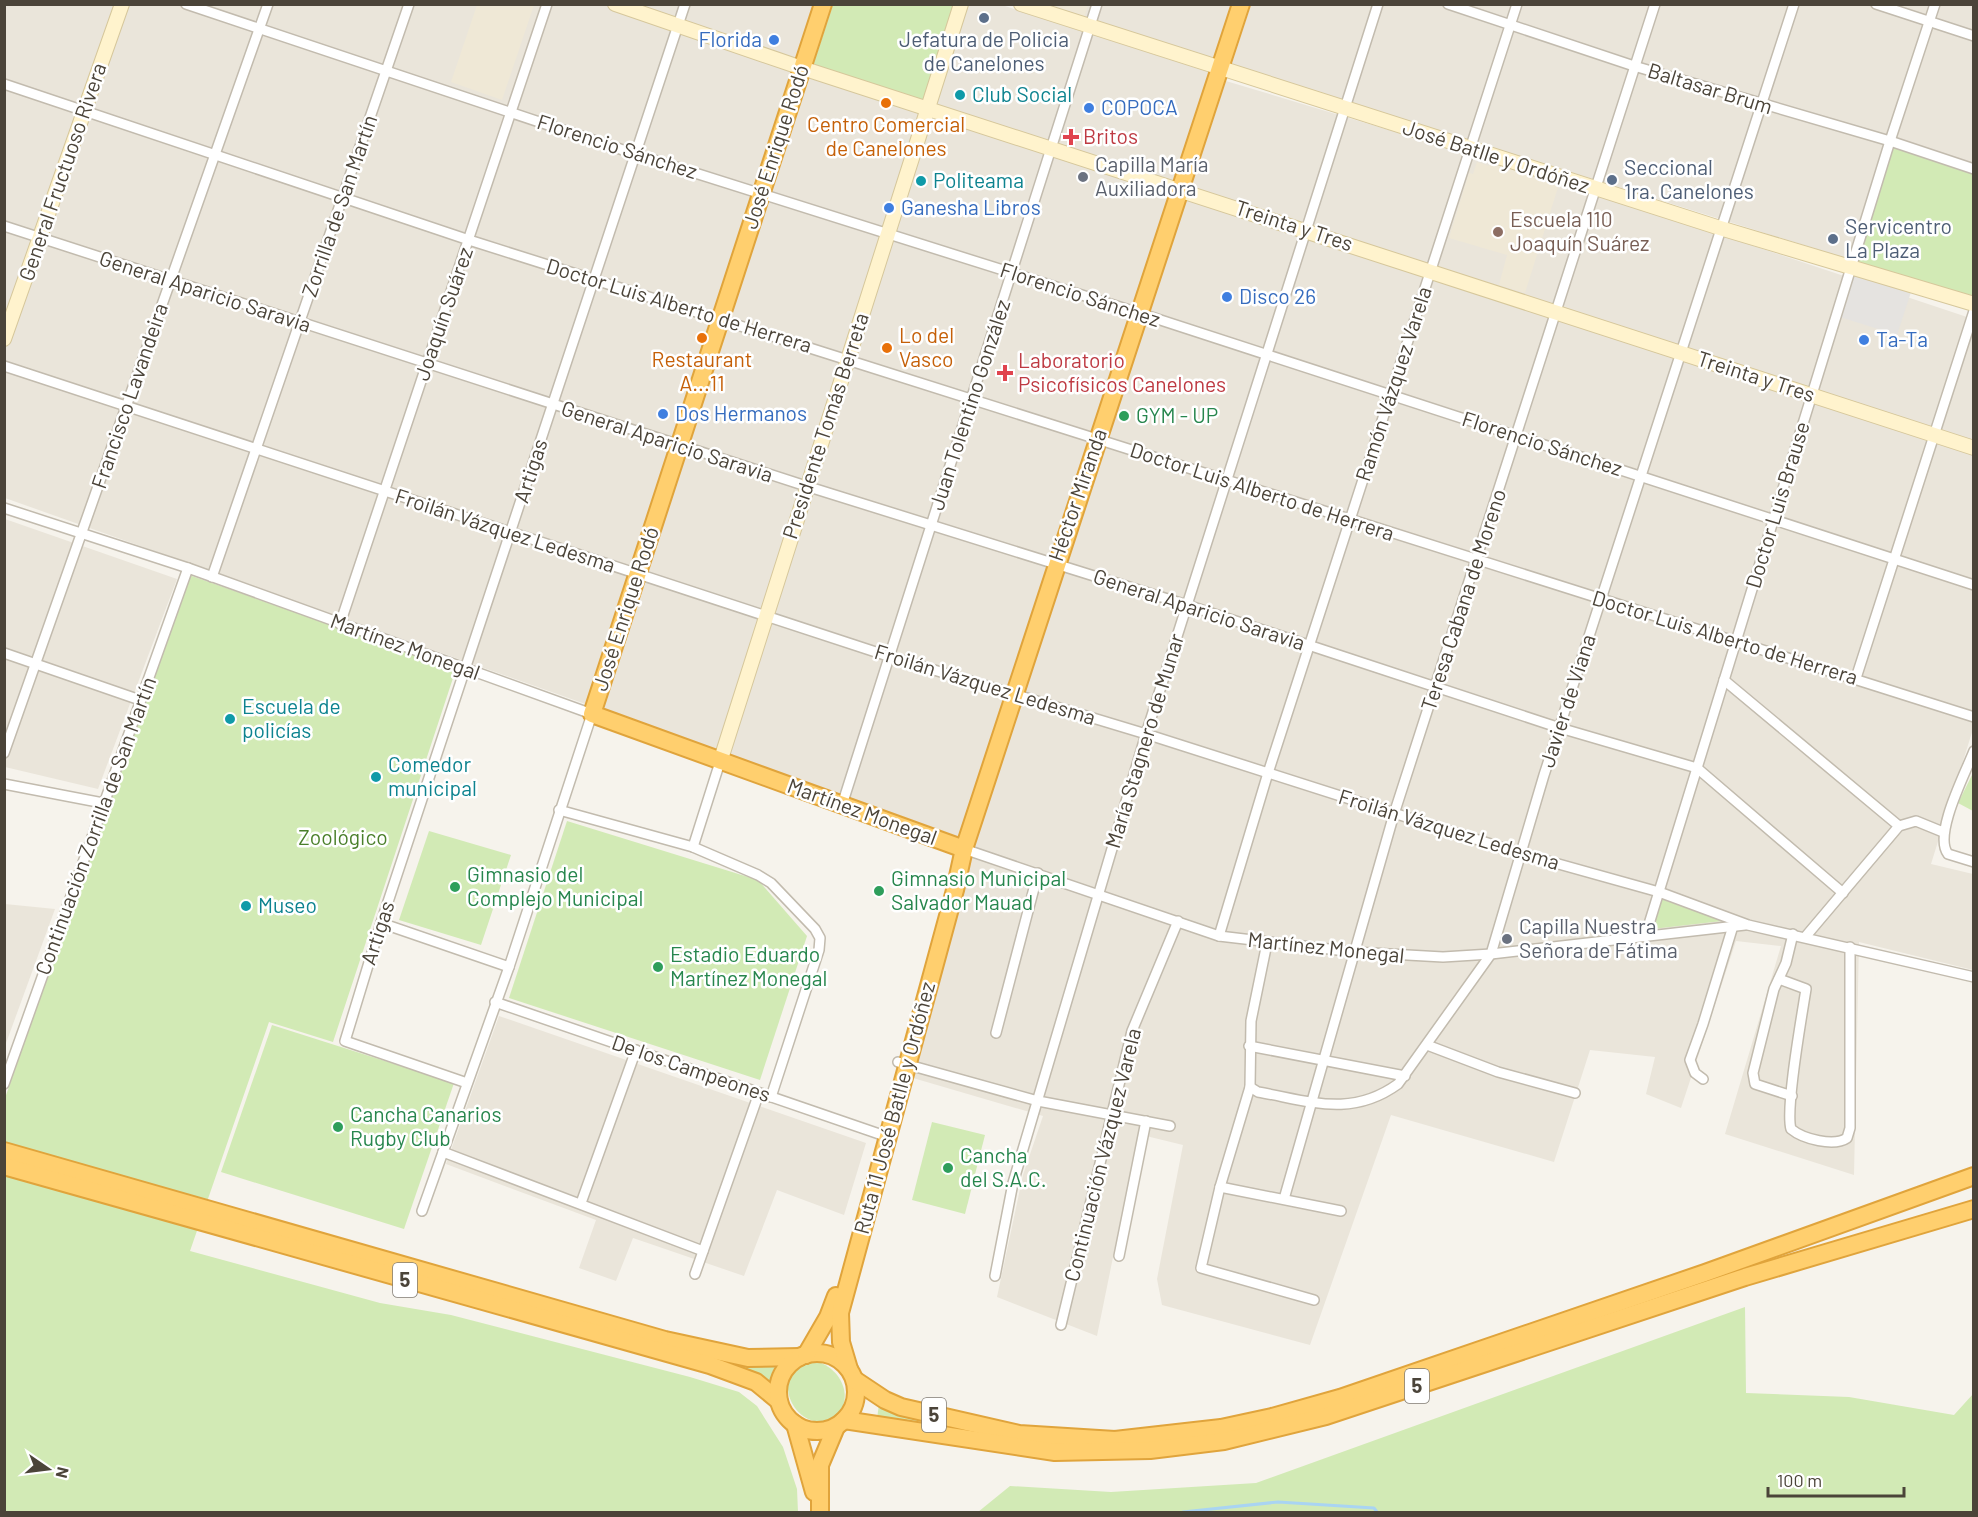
<svg xmlns="http://www.w3.org/2000/svg" width="1978" height="1517" font-family="Barlow,sans-serif">
<rect width="100%" height="100%" fill="#f6f3ec"/>
<g fill="#eae5da">
<polygon points="5,5 1002,5 1211,73 960,837 5,498"/>
<polygon points="1038,5 1233,5 1214,62"/>
<polygon points="1251,5 1973,5 1973,298 1231,66"/>
<polygon points="1226,81 1565,183 1973,319 1973,729 1931,864 1973,874 1973,970 1859,942 1854,1175 1725,1134 1781,946 1736,941 1681,1108 1646,1094 1655,1057 1590,1050 1554,1162 1391,1115 1310,1345 1162,1305 1157,1279 1183,1145 1138,1134 1097,1336 997,1297 1023,1175 1043,1116 913,1078 975,837"/>
<polygon points="5,519 177,579 98,789 5,767"/>
<polygon points="5,904 55,909 5,1046 4,904"/>
<polygon points="499,1016 866,1143 844,1215 777,1190 744,1276 633,1238 616,1281 579,1268 596,1220 446,1164"/>
</g>
<g fill="#efe8d6">
<polygon points="477,5 534,5 502,100 451,82"/>
<polygon points="1043,5 1088,5 1084,18"/>
<polygon points="1477,162 1489,166 1490,163 1559,184 1525,293 1499,285 1507,255 1449,238 1469,173 1473,174"/>
</g>
<g fill="#d2eab5">
<polygon points="833,5 954,5 924,100 813,66"/>
<polygon points="1892,147 1973,172 1974,297 1856,263"/>
<polygon points="189,575 456,669 333,1042 269,1022 190,1251 380,1303 451,1315 690,1377 739,1392 757,1406 783,1447 797,1489 798,1512 5,1512 5,1098"/>
<polygon points="1973,773 1973,811 1958,803"/>
<polygon points="567,821 758,880 807,936 760,1080 509,998"/>
<polygon points="429,831 511,855 481,945 399,920"/>
<polygon points="1661,899 1722,921 1652,929"/>
<polygon points="272,1025 454,1083 404,1229 221,1172"/>
<polygon points="932,1122 985,1135 965,1214 912,1200"/>
<polygon points="1745,1307 1746,1393 1849,1397 1954,1415 1973,1394 1973,1512 978,1512 1010,1486 1111,1492 1256,1483"/>
<polygon points="684,1348 775,1366 772,1373 772,1385"/>
<path d="M 810,1360 C 841,1364 858,1400 832,1421 C 798,1430 773,1388 798,1362 Z"/>
<polygon points="879,1404 962,1428 907,1420 877,1419"/>
</g>
<polygon fill="#e5e3e0" points="1853,274 1911,292 1897,335 1840,317"/>
<g fill="none" stroke-linecap="round" stroke-linejoin="round">
<polyline stroke="#a9d4f2" stroke-width="3" points="1183,1512 1278,1502 1374,1508 1377,1512"/>
<g stroke="#c2bbae" stroke-width="12">
<g id="street">
<polyline points="186,4 635,154 1139,313 1974,585"/>
<polyline points="1448,4 1634,66 1890,141 1974,169"/>
<polyline points="1876,4 1974,36"/>
<polyline points="4,84 469,240 1974,717"/>
<polyline points="4,226 806,486 1187,605 1560,728 1697,768 1843,893"/>
<polyline points="4,366 891,657 1146,734 1519,853 1659,892 1748,925 1974,977"/>
<polyline points="4,508 188,568 592,714 509,967 422,1211"/>
<polyline points="212,577 409,4"/>
<polyline points="340,624 547,4"/>
<polyline points="4,653 140,700"/>
<polyline points="1856,678 1974,311"/>
<polyline points="1724,680 1899,826"/>
<path d="M 1974,751 C 1965,774 1933,835 1948,854 L 1974,862"/>
<polyline points="4,753 268,4"/>
<polyline points="4,784 103,803"/>
<polyline points="842,805 1097,4"/>
<polyline points="559,810 693,847 758,875 771,883 815,929 820,938 819,950 771,1097"/>
<polyline points="693,847 720,762"/>
<polyline points="964,849 1219,936 1354,952 1443,957 1491,954 1745,925"/>
<polyline points="381,923 509,967"/>
<polyline points="1219,936 1268,773 1517,4"/>
<polyline points="1806,936 1899,826 1916,821 1943,832"/>
<polyline points="1645,937 1890,141 1935,4"/>
<polyline points="1267,943 1251,1021 1250,1087 1220,1187 1201,1268 1314,1300"/>
<path d="M 1779,979 L 1806,989 C 1802,1015 1785,1109 1791,1129 C 1803,1139 1834,1147 1847,1138 L 1850,1128 L 1850,947"/>
<polyline points="495,1002 888,1137"/>
<polyline points="996,1033 1038,873"/>
<polyline points="1427,1045 1498,1072 1575,1093"/>
<polyline points="1249,1046 1405,1076"/>
<polyline points="898,1062 1038,1101 1170,1126"/>
<polyline points="1703,1079 1695,1073 1690,1060 1703,1024 1733,926"/>
<polyline points="467,1083 345,1041 381,923 685,4"/>
<polyline points="4,1084 188,568"/>
<path d="M 1250,1087 L 1258,1092 C 1310,1101 1351,1118 1398,1084 L 1491,954 L 1544,775 L 1794,4"/>
<polyline points="1792,1096 1755,1084 1753,1073 1774,989 1786,963 1793,934"/>
<polyline points="443,1152 703,1251"/>
<polyline points="1220,1187 1341,1211"/>
<polyline points="1284,1199 1394,814 1655,4"/>
<polyline points="581,1203 636,1050"/>
<polyline points="1119,1256 1146,1121"/>
<polyline points="695,1274 759,1093"/>
<polyline points="995,1276 1013,1183 1146,734 1378,4"/>
<polyline points="1061,1325 1132,1031 1178,921"/>
</g>
</g>
<g stroke="#d6c79b" stroke-width="16">
<g id="secondary">
<polyline points="615,4 802,68 1974,448"/>
<polyline points="1021,4 1720,228 1974,304"/>
<polyline points="4,339 122,4"/>
<polyline points="720,762 961,4"/>
</g>
</g>
<g stroke="#e0a43c" stroke-width="20">
<g id="highway">
<polyline points="823,4 592,714 964,849"/>
<polyline points="4,1151 665,1340 748,1358 800,1357"/>
<polyline points="4,1166 710,1365 756,1382 779,1401"/>
<circle cx="817" cy="1392" r="39"/>
<polyline points="806,1355 828,1317 836,1296"/>
<polyline points="849,1369 841,1342 840,1313 955,890 964,849 1241,4"/>
<polyline points="855,1380 885,1400 901,1407 1019,1434 1115,1440 1221,1428 1272,1417 1340,1398 1705,1273 1974,1176"/>
<polyline points="844,1420 1055,1452 1150,1450 1224,1441 1326,1416 1745,1277 1974,1209"/>
<polyline points="795,1424 814,1492"/>
<polyline points="820,1512 820,1465 836,1427"/>
</g>
</g>
<use href="#street" stroke="#fff" stroke-width="9"/>
<use href="#secondary" stroke="#fff3cd" stroke-width="14"/>
<use href="#highway" stroke="#ffcf6e" stroke-width="16"/>
</g>
<g fill="#5c6f8a" stroke="#fff" stroke-width="2">
<circle cx="984" cy="18" r="6"/>
<circle cx="1612" cy="180" r="6"/>
<circle cx="1833" cy="239" r="6"/>
</g>
<g fill="#3f7fe0" stroke="#fff" stroke-width="2">
<circle cx="774" cy="40" r="6"/>
<circle cx="1089" cy="108" r="6"/>
<circle cx="889" cy="208" r="6"/>
<circle cx="1227" cy="297" r="6"/>
<circle cx="1864" cy="340" r="6"/>
<circle cx="663" cy="414" r="6"/>
</g>
<g fill="#0f9aa8" stroke="#fff" stroke-width="2">
<circle cx="960" cy="95" r="6"/>
<circle cx="921" cy="181" r="6"/>
<circle cx="230" cy="719" r="6"/>
<circle cx="376" cy="777" r="6"/>
<circle cx="246" cy="906" r="6"/>
</g>
<g fill="#e8710a" stroke="#fff" stroke-width="2">
<circle cx="886" cy="103" r="6"/>
<circle cx="702" cy="338" r="6"/>
<circle cx="887" cy="348" r="6"/>
</g>
<g fill="#e0444e" stroke="#fff" stroke-width="2">
<path d="M1068 128h6v6h6v6h-6v6h-6v-6h-6v-6h6z"/>
<path d="M1002 364h6v6h6v6h-6v6h-6v-6h-6v-6h6z"/>
</g>
<g fill="#6b7280" stroke="#fff" stroke-width="2">
<circle cx="1083" cy="177" r="6"/>
<circle cx="1507" cy="939" r="6"/>
</g>
<circle fill="#8d6e63" stroke="#fff" stroke-width="2" cx="1498" cy="232" r="6"/>
<g fill="#2e9e5b" stroke="#fff" stroke-width="2">
<circle cx="1124" cy="416" r="6"/>
<circle cx="455" cy="887" r="6"/>
<circle cx="879" cy="891" r="6"/>
<circle cx="658" cy="967" r="6"/>
<circle cx="338" cy="1127" r="6"/>
<circle cx="948" cy="1168" r="6"/>
</g>
<g text-anchor="middle" stroke-width="5" stroke-linejoin="round" paint-order="stroke">
<g fill="#fff" stroke="#817c74" stroke-width="1.5">
<rect x="393" y="1263" width="24" height="34" rx="4.5"/>
<rect x="1405" y="1369" width="24" height="34" rx="4.5"/>
<rect x="922" y="1398" width="24" height="34" rx="4.5"/>
</g>
<g font-size="20" font-weight="bold" fill="#4b4439">
<text x="405" y="1287">5</text>
<text x="1417" y="1393">5</text>
<text x="934" y="1422">5</text>
</g>
<g font-size="21" fill="#366cbe" stroke="#fff" text-anchor="start">
<text x="762" y="47" text-anchor="end">Florida</text>
<text x="1101" y="115">COPOCA</text>
<text x="901" y="215">Ganesha Libros</text>
<text x="1239" y="304">Disco 26</text>
<text x="1876" y="347">Ta-Ta</text>
<text x="675" y="421">Dos Hermanos</text>
</g>
<g font-size="21" fill="#4e5e75" stroke="#fff" text-anchor="start">
<text x="984" y="47" text-anchor="middle">Jefatura de Policia<tspan x="984" dy="24">de Canelones</tspan></text>
<text x="1624" y="175">Seccional<tspan x="1624" dy="24">1ra. Canelones</tspan></text>
<text x="1845" y="234">Servicentro<tspan x="1845" dy="24">La Plaza</tspan></text>
</g>
<g font-size="21" fill="#4b4439" stroke="#fff">
<text transform="translate(1710 89) rotate(17)" y="7">Baltasar Brum</text>
<text transform="translate(617 147) rotate(18)" y="7">Florencio Sánchez</text>
<text transform="translate(776 147) rotate(-72)" y="7">José Enrique Rodó</text>
<text transform="translate(1496 157) rotate(18)" y="7">José Batlle y Ordóñez</text>
<text transform="translate(63 172) rotate(-71)" y="7">General Fructuoso Rivera</text>
<text transform="translate(340 206) rotate(-71)" y="7">Zorrilla de San Martín</text>
<text transform="translate(1294 226) rotate(18)" y="7">Treinta y Tres</text>
<text transform="translate(205 292) rotate(18)" y="7">General Aparicio Saravia</text>
<text transform="translate(1080 295) rotate(18)" y="7">Florencio Sánchez</text>
<text transform="translate(679 306) rotate(17)" y="7">Doctor Luis Alberto de Herrera</text>
<text transform="translate(444 314) rotate(-71)" y="7">Joaquín Suárez</text>
<text transform="translate(1756 377) rotate(18)" y="7">Treinta y Tres</text>
<text transform="translate(1394 384) rotate(-72)" y="7">Ramón Vázquez Varela</text>
<text transform="translate(130 396) rotate(-71)" y="7">Francisco Lavandeira</text>
<text transform="translate(970 405) rotate(-72)" y="7">Juan Tolentino González</text>
<text transform="translate(826 426) rotate(-72)" y="7">Presidente Tomás Berreta</text>
<text transform="translate(667 442) rotate(18)" y="7">General Aparicio Saravia</text>
<text transform="translate(1542 444) rotate(18)" y="7">Florencio Sánchez</text>
<text transform="translate(531 471) rotate(-72)" y="7">Artigas</text>
<text transform="translate(1262 492) rotate(18)" y="7">Doctor Luis Alberto de Herrera</text>
<text transform="translate(1078 495) rotate(-71)" y="7">Héctor Miranda</text>
<text transform="translate(1778 505) rotate(-73)" y="7">Doctor Luis Brause</text>
<text transform="translate(505 531) rotate(18)" y="7">Froilán Vázquez Ledesma</text>
<text transform="translate(1464 600) rotate(-72)" y="7">Teresa Cabana de Moreno</text>
<text transform="translate(626 609) rotate(-72)" y="7">José Enrique Rodó</text>
<text transform="translate(1199 610) rotate(18)" y="7">General Aparicio Saravia</text>
<text transform="translate(1725 638) rotate(17)" y="7">Doctor Luis Alberto de Herrera</text>
<text transform="translate(405 647) rotate(20)" y="7">Martínez Monegal</text>
<text transform="translate(985 685) rotate(17)" y="7">Froilán Vázquez Ledesma</text>
<text transform="translate(1568 701) rotate(-72)" y="7">Javier de Viana</text>
<text transform="translate(1145 741) rotate(-73)" y="7">María Stagnero de Munar</text>
<text transform="translate(862 812) rotate(20)" y="7">Martínez Monegal</text>
<text transform="translate(96 826) rotate(-70)" y="7">Continuación Zorrilla de San Martín</text>
<text transform="translate(1449 830) rotate(17)" y="7">Froilán Vázquez Ledesma</text>
<text transform="translate(378 933) rotate(-72)" y="7">Artigas</text>
<text transform="translate(1326 948) rotate(6)" y="7">Martínez Monegal</text>
<text transform="translate(691 1069) rotate(19)" y="7">De los Campeones</text>
<text transform="translate(895 1108) rotate(-75)" y="7">Ruta 11 José Batlle y Ordóñez</text>
<text transform="translate(1103 1155) rotate(-76)" y="7">Continuación Vázquez Varela</text>
</g>
<g font-size="21" fill="#0d838f" stroke="#fff" text-anchor="start">
<text x="972" y="102">Club Social</text>
<text x="933" y="188">Politeama</text>
<text x="242" y="714">Escuela de<tspan x="242" dy="24">policías</tspan></text>
<text x="388" y="772">Comedor<tspan x="388" dy="24">municipal</tspan></text>
<text x="258" y="913">Museo</text>
</g>
<g font-size="21" fill="#c56008" stroke="#fff">
<text x="886" y="132">Centro Comercial<tspan x="886" dy="24">de Canelones</tspan></text>
<text x="899" y="343" text-anchor="start">Lo del<tspan x="899" dy="24">Vasco</tspan></text>
<text x="702" y="367">Restaurant<tspan x="702" dy="24">A...11</tspan></text>
</g>
<g font-size="21" fill="#be3a42" stroke="#fff" text-anchor="start">
<text x="1083" y="144">Britos</text>
<text x="1018" y="368">Laboratorio<tspan x="1018" dy="24">Psicofísicos Canelones</tspan></text>
</g>
<g font-size="21" fill="#5b616d" stroke="#fff" text-anchor="start">
<text x="1095" y="172">Capilla María<tspan x="1095" dy="24">Auxiliadora</tspan></text>
<text x="1519" y="934">Capilla Nuestra<tspan x="1519" dy="24">Señora de Fátima</tspan></text>
</g>
<g font-size="21" fill="#785e54" stroke="#fff" text-anchor="start">
<text x="1510" y="227">Escuela 110<tspan x="1510" dy="24">Joaquín Suárez</tspan></text>
</g>
<g font-size="21" fill="#27864d" stroke="#fff" text-anchor="start">
<text x="1136" y="423">GYM - UP</text>
<text x="467" y="882">Gimnasio del<tspan x="467" dy="24">Complejo Municipal</tspan></text>
<text x="891" y="886">Gimnasio Municipal<tspan x="891" dy="24">Salvador Mauad</tspan></text>
<text x="670" y="962">Estadio Eduardo<tspan x="670" dy="24">Martínez Monegal</tspan></text>
<text x="350" y="1122">Cancha Canarios<tspan x="350" dy="24">Rugby Club</tspan></text>
<text x="960" y="1163">Cancha<tspan x="960" dy="24">del S.A.C.</tspan></text>
</g>
<g font-size="21" fill="#4a7f2a" stroke="#fff">
<text x="343" y="845">Zoológico</text>
</g>
</g>
<rect width="1978" height="1517" fill="none" stroke="#4b4439" stroke-width="12"/>
<g transform="translate(48 1469) rotate(104)" stroke="#ffffff" stroke-width="4.5" paint-order="stroke">
<path d="M0-4.5L10 22L0 15L-10 22Z" fill="#4b4439"/>
<text y="-9" font-size="16" font-weight="bold" text-anchor="middle" fill="#4b4439">N</text>
</g>
<path d="M1768 1487v9h136v-9" fill="none" stroke="#4b4439" stroke-width="3"/>
<text x="1777" y="1487" font-size="18" fill="#4b4439" stroke="#ffffff" stroke-width="4.5" paint-order="stroke">100 m</text>
</svg>
